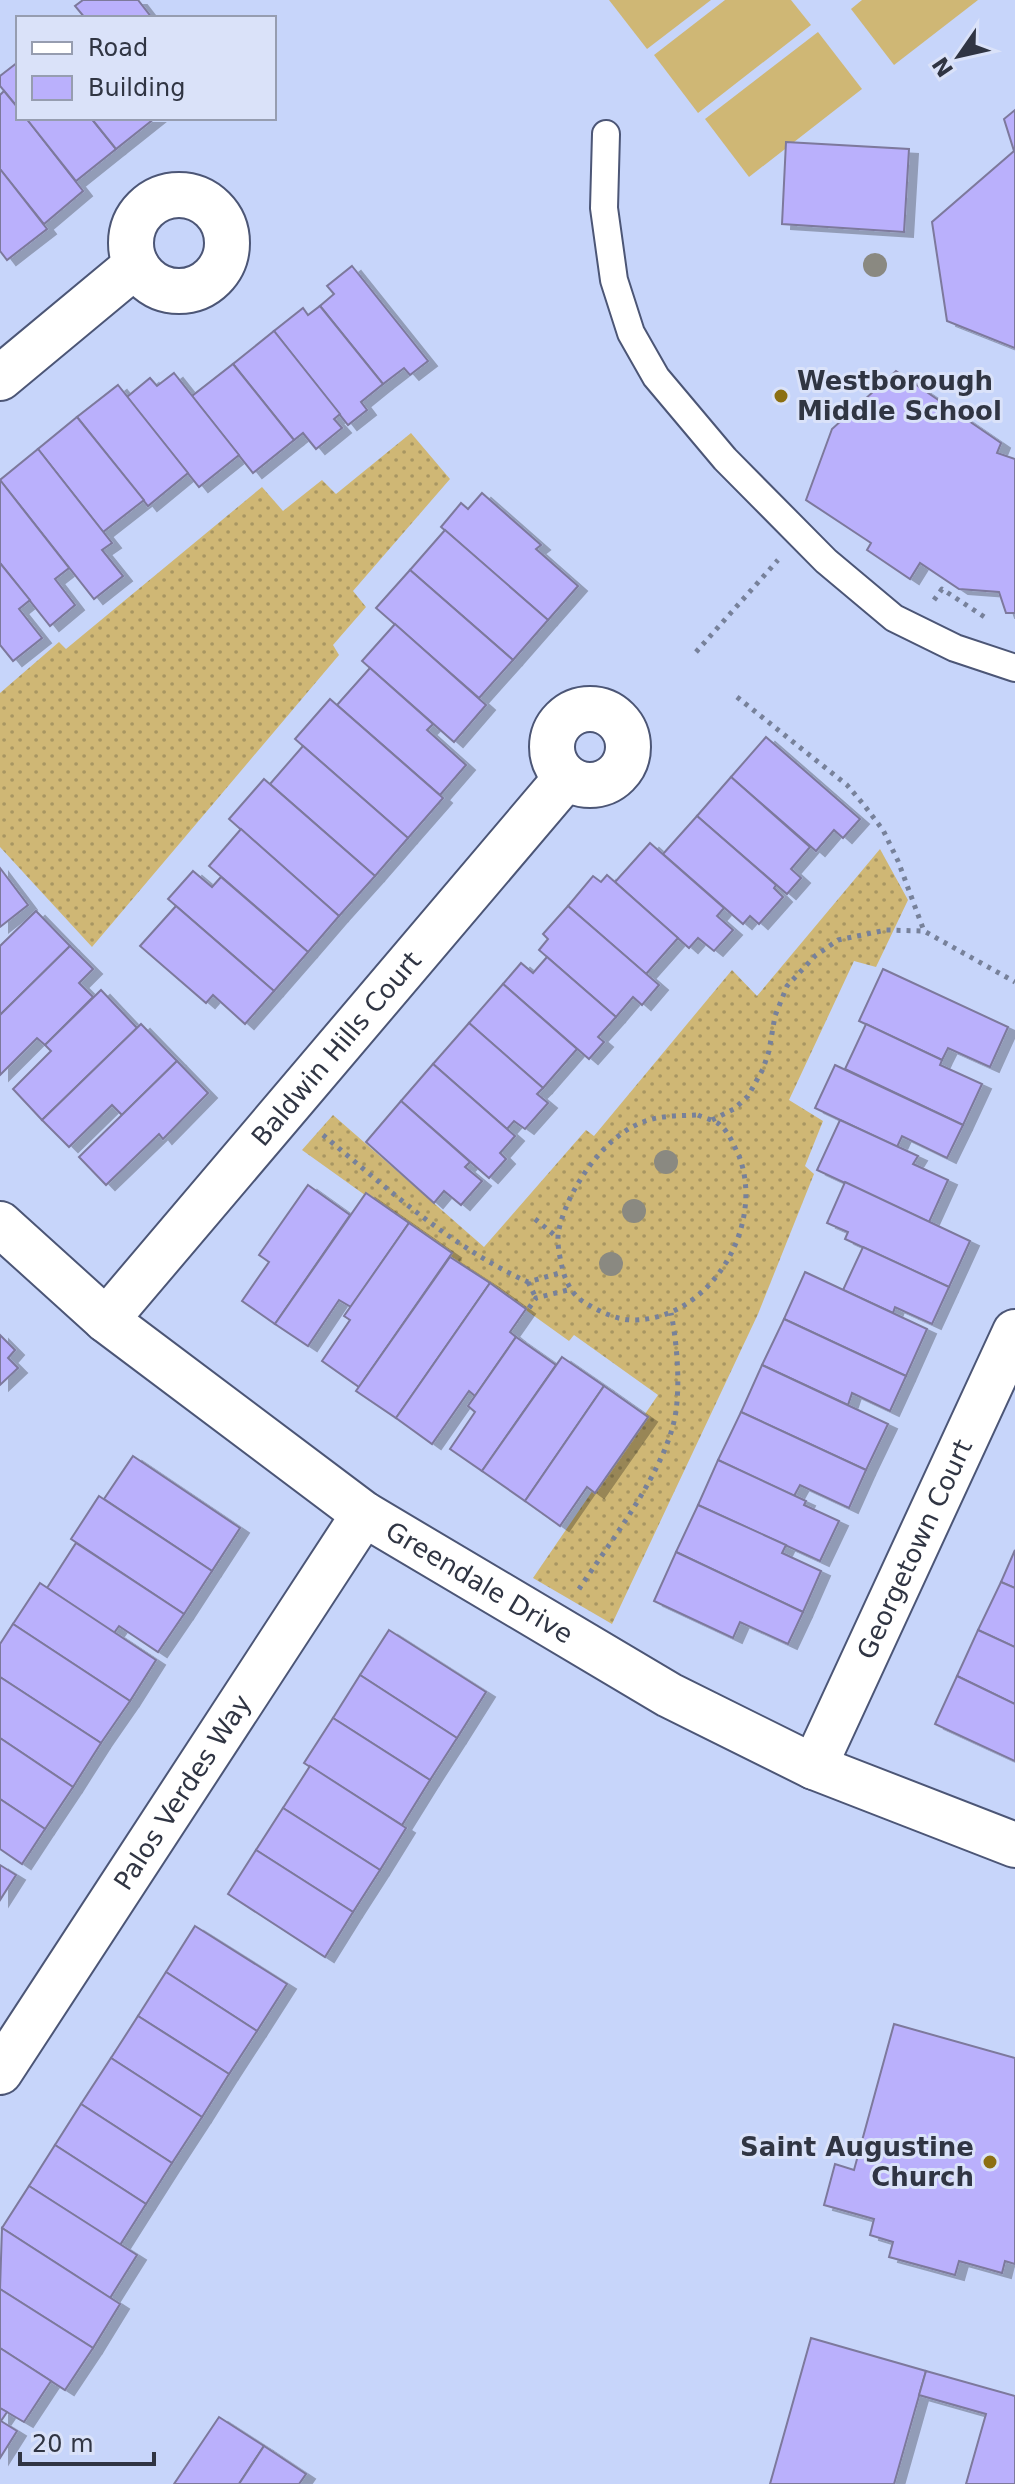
<svg xmlns="http://www.w3.org/2000/svg" width="1015" height="2484" font-family="'DejaVu Sans',sans-serif">
<defs>
<pattern id="grass-dots" width="8" height="8" patternUnits="userSpaceOnUse" patternTransform="scale(2)"><rect width="8" height="8" fill="#cfb775"/><path d="M2 2h.1M6 6h.1" fill="none" stroke="#a89662" stroke-width="1.8" stroke-linecap="round"/></pattern>
<filter id="shadow"><feDropShadow dx="9" dy="5" stdDeviation="0" flood-color="#0004"/></filter>
</defs>
<rect width="100%" height="100%" fill="#c7d5fa"/>
<g fill="url(#grass-dots)">
<polygon points="411,433 450,479 353,591 366,607 333,645 339,655 92,947 0,847 0,693 59,642 66,649 262,487 283,511 322,480 336,494"/>
<polygon points="880,849 908,900 876,967 854,961 789,1100 823,1121 805,1166 814,1174 758,1314 612,1624 533,1578 658,1395 574,1335 569,1341 302,1150 333,1115 484,1247 586,1130 594,1136 732,970 757,996"/>
</g>
<g fill="#cfb775">
<polygon points="609,0 711,0 647,49"/>
<polygon points="725,0 791,0 811,25 698,113 654,55"/>
<polygon points="862,0 978,0 894,65 851,9"/>
<polygon points="818,32 862,89 749,177 705,119"/>
</g>
<g fill="#bab0fc" stroke="#7d799c" stroke-width="2" filter="url(#shadow)">
<polygon points="83,0 138,0 152,18 85,18 75,6"/>
<polygon points="18,62 18,108 0,86 0,76"/>
<polygon points="4,91 18,108 18,118 26,118 83,191 44,224 0,169 0,95"/>
<polygon points="1015,110 1015,348 947,321 932,222 1014,151 1004,119"/>
<polygon points="26,118 91,118 116,149 76,181"/>
<polygon points="91,118 155,118 116,149"/>
<polygon points="786,142 909,149 904,232 782,224"/>
<polygon points="0,169 47,229 7,260 0,251"/>
<polygon points="352,266 428,361 410,375 404,368 383,384 320,306 334,294 327,286"/>
<polygon points="320,306 383,384 361,402 367,410 348,425 274,331 303,308 308,315"/>
<polygon points="274,331 340,414 334,419 342,428 316,449 303,433 294,440 233,364"/>
<polygon points="233,364 294,440 253,473 192,396"/>
<polygon points="896,371 1001,443 997,453 1015,459 1015,613 1006,613 999,592 959,589 920,563 910,579 867,550 871,543 806,500 832,429"/>
<polygon points="174,373 239,455 199,487 127,397 150,378 157,386"/>
<polygon points="118,385 188,473 148,506 77,417"/>
<polygon points="77,417 144,500 103,532 38,449"/>
<polygon points="38,449 112,543 102,550 123,576 94,599 0,480"/>
<polygon points="0,480 69,568 55,579 75,605 50,626 0,563"/>
<polygon points="482,493 541,545 536,549 578,586 548,620 441,527 461,503 468,509"/>
<polygon points="445,530 548,620 513,660 410,570"/>
<polygon points="0,563 30,600 19,609 42,638 13,661 0,645"/>
<polygon points="410,570 513,660 479,698 376,608"/>
<polygon points="395,624 486,705 454,742 362,661"/>
<polygon points="370,668 433,724 427,730 466,765 440,795 337,705"/>
<polygon points="330,699 443,798 408,838 295,739"/>
<polygon points="766,737 860,819 843,838 834,830 816,851 731,777"/>
<polygon points="303,746 408,838 375,876 270,784"/>
<polygon points="731,777 810,847 791,869 801,878 787,894 697,816"/>
<polygon points="264,779 375,876 339,916 229,819"/>
<polygon points="697,816 776,885 774,888 783,897 759,924 750,916 743,924 663,854"/>
<polygon points="241,829 339,916 308,952 209,866"/>
<polygon points="650,843 724,908 717,916 733,930 714,951 698,938 689,948 615,882"/>
<polygon points="0,868 28,905 0,927"/>
<polygon points="193,871 212,887 221,877 308,952 274,991 168,899"/>
<polygon points="607,875 678,938 646,974 568,906 593,876 601,882"/>
<polygon points="176,906 274,991 245,1024 213,995 206,1003 140,946"/>
<polygon points="568,906 659,985 642,1005 633,997 616,1017 539,950 548,939 543,934"/>
<polygon points="36,911 70,946 0,1015 0,946"/>
<polygon points="70,946 93,969 79,983 93,997 45,1045 37,1038 0,1075 0,1015"/>
<polygon points="547,957 616,1017 598,1037 604,1042 589,1059 503,984 521,963 533,973"/>
<polygon points="883,969 1008,1027 990,1067 948,1048 942,1060 859,1021"/>
<polygon points="503,984 577,1049 543,1088 469,1023"/>
<polygon points="101,990 137,1028 42,1120 13,1089 51,1051 45,1045"/>
<polygon points="469,1023 543,1088 537,1094 548,1103 525,1129 514,1121 507,1129 433,1064"/>
<polygon points="141,1024 177,1061 122,1115 112,1105 69,1147 42,1120"/>
<polygon points="866,1024 942,1060 940,1065 982,1084 963,1125 845,1069"/>
<polygon points="177,1061 208,1093 163,1139 159,1134 106,1185 79,1157"/>
<polygon points="433,1064 515,1136 500,1153 506,1159 489,1178 401,1101"/>
<polygon points="835,1065 963,1125 947,1158 902,1136 897,1147 815,1108"/>
<polygon points="401,1101 470,1162 465,1167 482,1181 461,1205 444,1191 434,1203 366,1142"/>
<polygon points="840,1120 918,1156 913,1164 948,1180 929,1222 817,1170"/>
<polygon points="845,1182 970,1241 949,1287 845,1239 848,1232 827,1223"/>
<polygon points="308,1185 350,1215 275,1324 242,1301 269,1262 259,1255"/>
<polygon points="366,1193 409,1223 351,1307 339,1300 308,1346 275,1324"/>
<polygon points="409,1223 452,1253 359,1387 322,1361 350,1320 344,1316"/>
<polygon points="863,1247 949,1287 932,1324 895,1307 893,1313 843,1290"/>
<polygon points="450,1257 490,1283 396,1418 356,1391"/>
<polygon points="805,1272 927,1329 906,1376 784,1319"/>
<polygon points="490,1283 526,1309 510,1332 516,1337 475,1396 469,1391 432,1444 396,1418"/>
<polygon points="784,1319 906,1376 890,1411 852,1393 848,1405 762,1365"/>
<polygon points="0,1335 15,1350 8,1358 18,1368 0,1385"/>
<polygon points="516,1337 556,1365 482,1471 450,1449 475,1412 468,1406"/>
<polygon points="562,1357 604,1386 525,1501 482,1471"/>
<polygon points="762,1365 888,1424 866,1470 741,1412"/>
<polygon points="604,1386 648,1417 595,1493 587,1487 560,1526 525,1501"/>
<polygon points="741,1412 866,1470 849,1508 800,1485 794,1496 718,1460"/>
<polygon points="133,1456 240,1528 212,1571 104,1499"/>
<polygon points="718,1460 806,1501 804,1505 839,1521 820,1561 698,1505"/>
<polygon points="99,1496 212,1571 184,1614 71,1539"/>
<polygon points="698,1505 786,1545 782,1553 821,1571 803,1612 676,1552"/>
<polygon points="76,1543 184,1614 158,1652 119,1626 114,1633 47,1588"/>
<polygon points="1015,1550 1015,1588 1001,1582"/>
<polygon points="676,1552 803,1612 788,1644 740,1622 733,1638 654,1601"/>
<polygon points="1001,1582 1015,1588 1015,1647 978,1630"/>
<polygon points="40,1583 156,1660 130,1701 13,1624"/>
<polygon points="13,1624 130,1701 101,1743 0,1677 0,1644"/>
<polygon points="389,1630 486,1692 457,1738 360,1675"/>
<polygon points="978,1630 1015,1647 1015,1704 957,1676"/>
<polygon points="360,1675 457,1738 430,1780 333,1718"/>
<polygon points="957,1676 1015,1704 1015,1761 935,1724"/>
<polygon points="0,1677 101,1743 73,1787 0,1738"/>
<polygon points="333,1718 430,1780 402,1825 304,1763"/>
<polygon points="0,1738 73,1787 45,1829 0,1799"/>
<polygon points="310,1766 406,1828 380,1870 283,1808"/>
<polygon points="0,1799 45,1829 22,1864 0,1849"/>
<polygon points="283,1808 380,1870 353,1912 256,1850"/>
<polygon points="256,1850 353,1912 325,1957 228,1894"/>
<polygon points="0,1865 16,1875 0,1900"/>
<polygon points="195,1926 287,1984 257,2031 166,1972"/>
<polygon points="166,1972 257,2031 229,2074 138,2016"/>
<polygon points="138,2016 229,2074 202,2117 111,2058"/>
<polygon points="894,2024 1015,2058 1015,2264 1005,2261 1002,2273 959,2261 955,2275 889,2257 893,2242 870,2235 874,2219 824,2205 835,2164 854,2170"/>
<polygon points="111,2058 202,2117 172,2163 81,2104"/>
<polygon points="81,2104 172,2163 146,2204 55,2145"/>
<polygon points="55,2145 146,2204 120,2245 29,2186"/>
<polygon points="29,2186 137,2255 110,2298 2,2228"/>
<polygon points="2,2228 120,2304 93,2348 0,2289"/>
<polygon points="0,2289 93,2348 65,2390 0,2348"/>
<polygon points="811,2338 926,2371 894,2484 770,2484"/>
<polygon points="0,2348 51,2381 24,2422 0,2408"/>
<polygon points="926,2371 1015,2396 1015,2484 966,2484 986,2414 919,2395"/>
<polygon points="0,2408 7,2412 1,2421 17,2431 0,2458"/>
<polygon points="219,2417 264,2446 239,2484 174,2484"/>
<polygon points="264,2446 306,2474 299,2484 239,2484"/>
</g>
<g fill="none" stroke-linecap="round" stroke-linejoin="round">
<g stroke="#4c5676" stroke-width="30">
<polyline id="lane" points="606,134 604,208 614,280 631,333 656,377 725,459 826,561 894,618 955,648 1015,668"/>
</g>
<g stroke="#4c5676" stroke-width="48">
<g id="street">
<circle cx="179" cy="243" r="48"/>
<polyline points="0,378 136,265"/>
<circle cx="590" cy="747" r="38"/>
<path id="s1" d="M 0,1224 L 106,1320 L 364,1514 L 669,1695 L 814,1767 L 1015,1845"/>
<path id="s2" d="M 106,1320 L 566,778"/>
<path id="s3" d="M 814,1767 L 1015,1332"/>
<path id="s4" d="M 0,2072 L 364,1514"/>
</g>
</g>
<g stroke="#77819a" stroke-width="5" stroke-dasharray="4 6" stroke-linecap="butt">
<polyline points="934,600 942,589 986,618"/>
<polyline points="696,652 778,560"/>
<polyline points="737,697 847,785 864,805 883,830 898,861 924,931"/>
<path d="M 698,1115 C 704,1118 715,1120 720,1125 C 729,1132 734,1146 739,1156 C 766,1226 710,1320 633,1320 C 617,1320 601,1312 587,1304 C 574,1297 567,1285 563,1271 C 560,1258 556,1242 559,1229 C 568,1189 604,1136 643,1122 C 660,1115 680,1116 698,1115 Z"/>
<polyline points="712,1120 734,1109 748,1096 763,1069 769,1051 775,1016 787,986 815,956 838,940 886,930 924,931 1015,982"/>
<path d="M 323,1135 C 388,1189 451,1247 528,1282 L 563,1272"/>
<polyline points="535,1219 558,1238"/>
<polyline points="528,1282 536,1298"/>
<polyline points="529,1308 536,1298 572,1289"/>
<path d="M 579,1589 C 610,1542 668,1468 676,1411 C 680,1381 677,1343 671,1313"/>
</g>
<use href="#lane" stroke="#fff" stroke-width="26"/>
<use href="#street" stroke="#fff" stroke-width="44"/>
</g>
<g fill="#8a8981">
<circle cx="875" cy="265" r="12"/>
<circle cx="666" cy="1162" r="12"/>
<circle cx="634" cy="1211" r="12"/>
<circle cx="611" cy="1264" r="12"/>
</g>
<g fill="#8c6f11" stroke="#dae2f9" stroke-width="3">
<circle cx="781" cy="396" r="8"/>
<circle cx="990" cy="2162" r="8"/>
</g>
<g text-anchor="middle" stroke-width="6" stroke-linejoin="round" paint-order="stroke">
<g font-size="26" font-weight="bold" fill="#303543" stroke="#dae2f9" text-anchor="start">
<text x="797" y="390">Westborough<tspan x="797" dy="30">Middle School</tspan></text>
<text x="974" y="2156" text-anchor="end">Saint Augustine<tspan x="974" dy="30">Church</tspan></text>
</g>
<g font-size="26" fill="#303543" stroke="#dae2f9">
<text dy="9" stroke="none"><textPath href="#s2" startOffset="356">Baldwin Hills Court</textPath></text>
<text dy="9" stroke="none"><textPath href="#s3" startOffset="240">Georgetown Court</textPath></text>
<text dy="9" stroke="none"><textPath href="#s1" startOffset="600">Greendale Drive</textPath></text>
<text dy="9" stroke="none"><textPath href="#s4" startOffset="334">Palos Verdes Way</textPath></text>
</g>
</g>
<rect x="16" y="16" width="260" height="104" fill="#dae2f9" stroke="#969db0" stroke-width="2"/>
<rect x="32" y="42" width="40" height="12" fill="#ffffff" stroke="#969db0" stroke-width="2"/>
<text x="88" y="56" font-size="24" fill="#303543">Road</text>
<rect x="32" y="76" width="40" height="24" fill="#bab0fc" stroke="#969db0" stroke-width="2"/>
<text x="88" y="96" font-size="24" fill="#303543">Building</text>
<g transform="translate(959 56) rotate(236)" stroke="#dae2f9" stroke-width="6" paint-order="stroke">
<path d="M0-6L14 30L0 20L-14 30Z" fill="#303543"/>
<text y="-12" font-size="22" font-weight="bold" text-anchor="middle" fill="#303543">N</text>
</g>
<path d="M20 2452v12h134v-12" fill="none" stroke="#303543" stroke-width="4"/>
<text x="32" y="2452" font-size="24" fill="#303543" stroke="#dae2f9" stroke-width="6" paint-order="stroke">20 m</text>
</svg>
